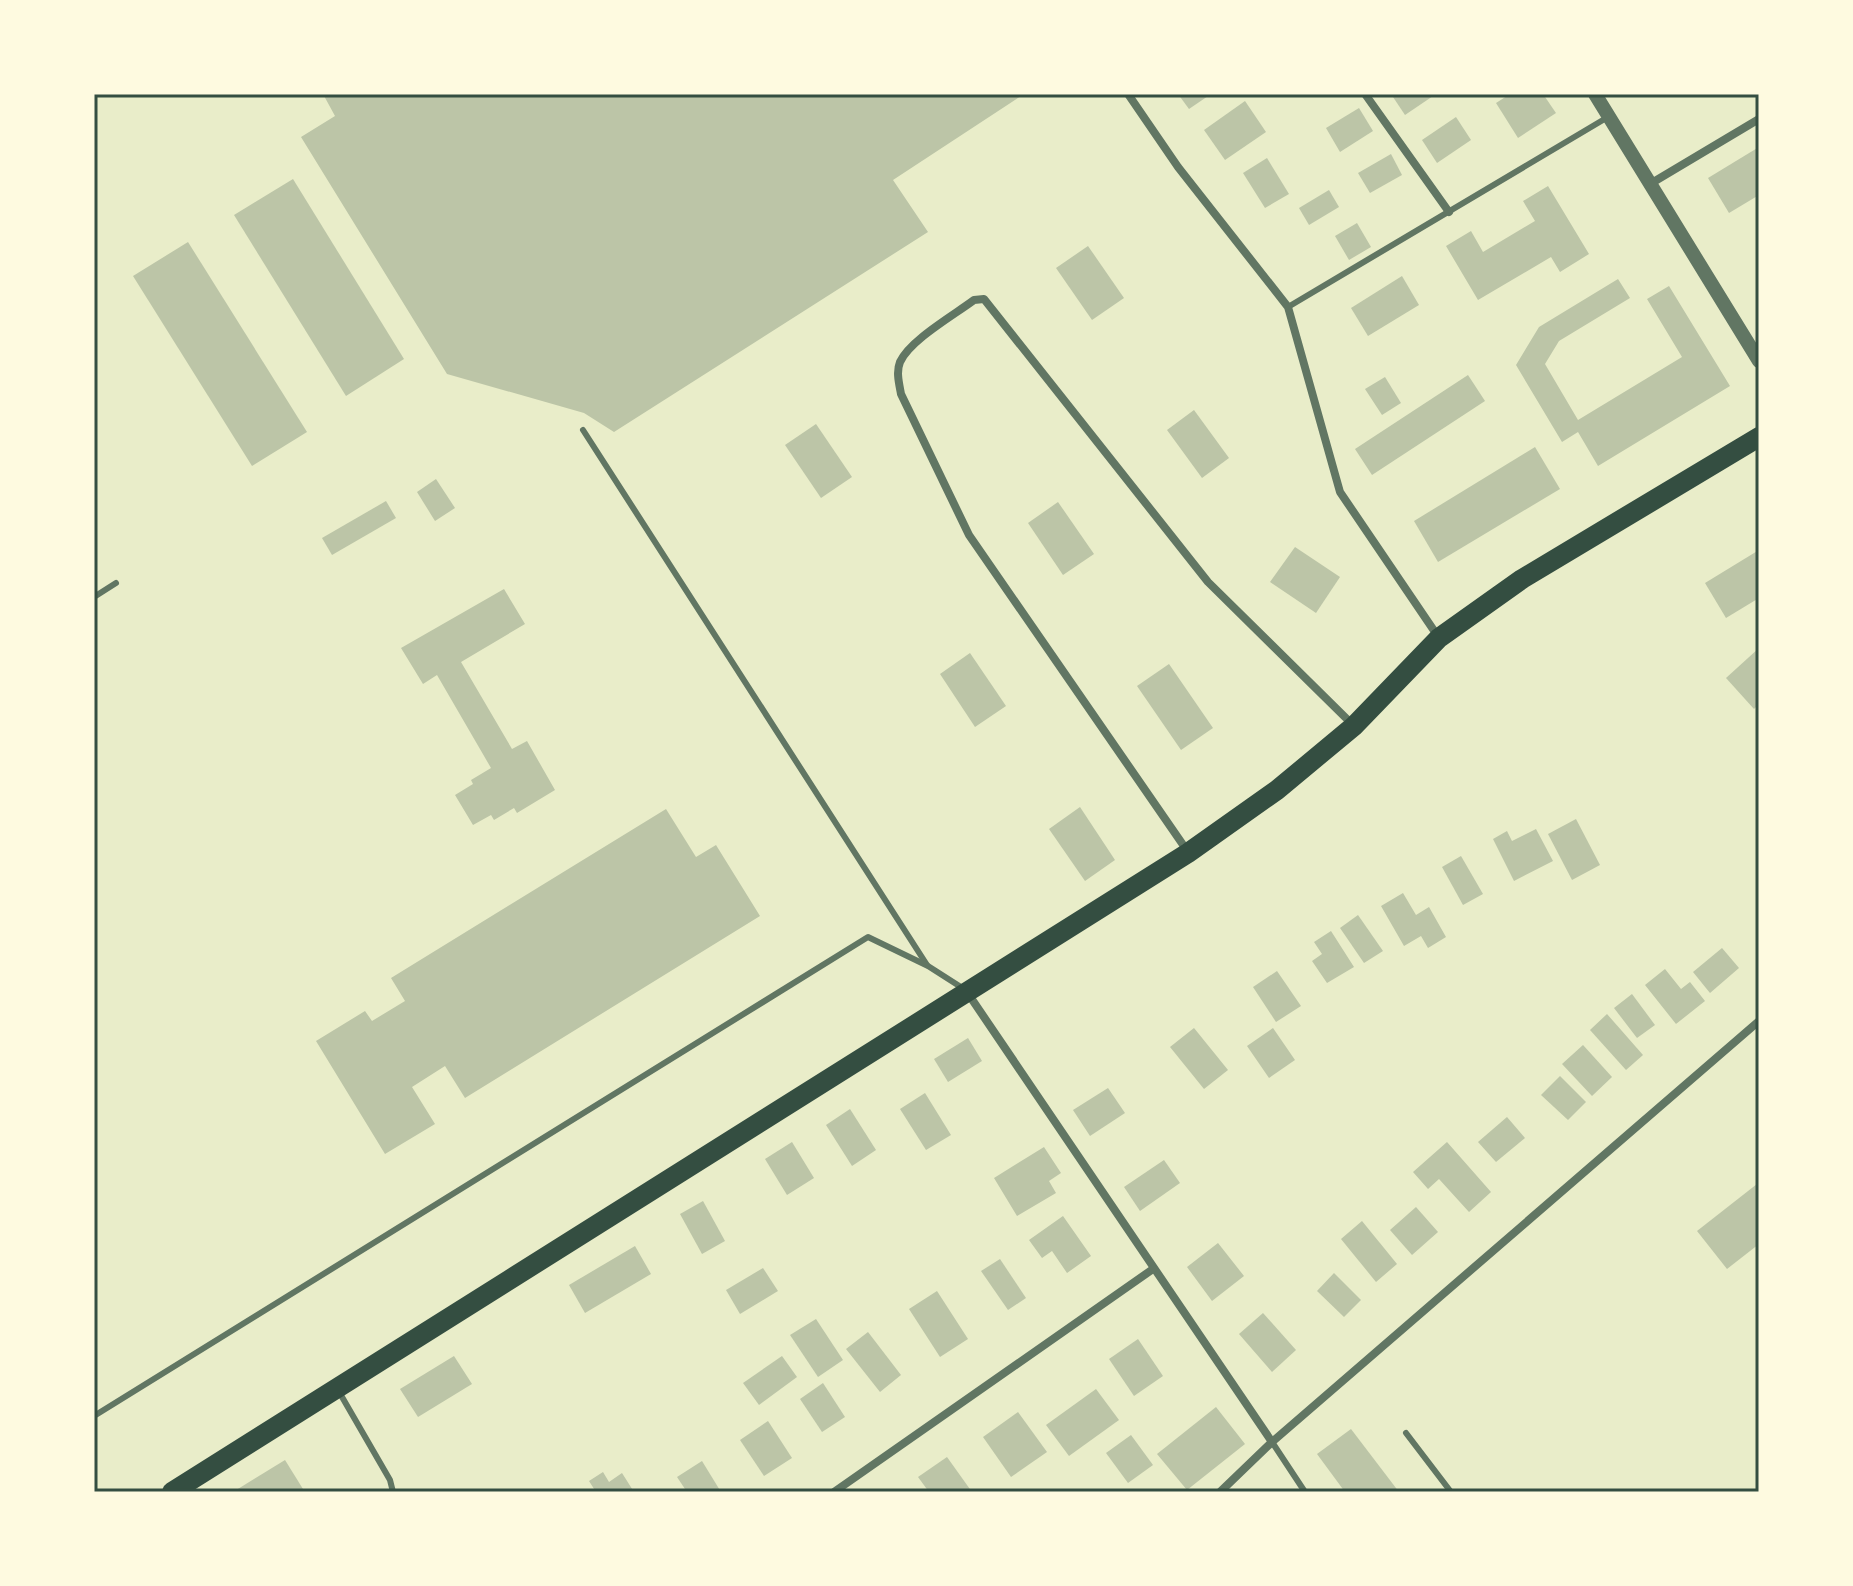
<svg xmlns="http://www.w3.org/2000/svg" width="1853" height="1586" font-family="'Golos Text',sans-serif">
<rect width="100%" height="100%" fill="#e9edc9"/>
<g fill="#bcc5a7">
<polygon points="323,94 1024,94 893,180 928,232 614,432 584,413 447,374 301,137 335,116"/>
<polygon points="1178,94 1211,94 1189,109"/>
<polygon points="1391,94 1436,94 1405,115"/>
<polygon points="1510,94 1543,94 1556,113 1518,138 1496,103"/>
<polygon points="1245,101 1266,132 1225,160 1204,130"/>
<polygon points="1359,108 1373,131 1340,152 1326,128"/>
<polygon points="1456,117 1471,140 1437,163 1422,140"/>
<polygon points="1759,147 1759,195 1729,213 1708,178"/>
<polygon points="1391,154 1402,175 1370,193 1358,173"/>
<polygon points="1267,158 1289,194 1265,208 1243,173"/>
<polygon points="293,179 404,359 346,396 234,215"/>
<polygon points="1548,186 1589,254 1560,272 1551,257 1478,300 1446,246 1471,231 1483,252 1535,221 1523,201"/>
<polygon points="1329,190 1339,207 1309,225 1299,208"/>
<polygon points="1357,223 1371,247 1349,260 1335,236"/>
<polygon points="188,242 307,432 252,466 133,276"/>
<polygon points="1088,246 1124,298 1092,320 1056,268"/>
<polygon points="1402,276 1419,305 1368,336 1351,308"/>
<polygon points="1618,279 1630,298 1559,341 1545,364 1578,420 1682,357 1647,299 1669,286 1730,386 1598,466 1578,432 1562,442 1516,365 1539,327"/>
<polygon points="1468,375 1485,401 1372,475 1355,449"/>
<polygon points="1385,377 1401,403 1382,415 1365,389"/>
<polygon points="1194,410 1229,458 1202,478 1167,430"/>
<polygon points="816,424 852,477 821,498 785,445"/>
<polygon points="1535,447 1560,489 1438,562 1414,521"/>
<polygon points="436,479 455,508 435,521 417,492"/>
<polygon points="386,501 396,518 332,555 322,538"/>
<polygon points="1058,502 1094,554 1063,575 1028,523"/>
<polygon points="1295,547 1340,577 1316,613 1270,582"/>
<polygon points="1759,550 1759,598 1726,618 1705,583"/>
<polygon points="504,589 525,624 461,662 512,749 527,741 555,790 517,813 514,808 494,820 491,815 473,825 455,795 473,784 471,780 491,768 437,675 423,684 401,648"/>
<polygon points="1759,648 1759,704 1754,709 1726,678"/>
<polygon points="970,653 1006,706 975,727 940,674"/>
<polygon points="1169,664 1213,728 1181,750 1137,686"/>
<polygon points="1080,807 1115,860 1085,881 1049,829"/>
<polygon points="666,809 696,857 716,845 760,916 465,1098 445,1066 412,1087 435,1124 385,1154 316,1041 365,1011 372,1021 405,1001 391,978"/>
<polygon points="1576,819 1600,865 1572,880 1548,834"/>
<polygon points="1536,829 1553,861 1514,881 1493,839 1507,831 1512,841"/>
<polygon points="1461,856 1483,894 1463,905 1442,867"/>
<polygon points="1403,893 1416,915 1429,907 1446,937 1428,948 1421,936 1404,946 1381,906"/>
<polygon points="1358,915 1383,951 1364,963 1340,928"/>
<polygon points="1331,931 1354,967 1327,983 1312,961 1322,954 1314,942"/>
<polygon points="1722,948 1739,968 1710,993 1693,972"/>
<polygon points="1665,969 1681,989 1690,982 1705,1001 1676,1024 1645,985"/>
<polygon points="1277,971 1301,1006 1276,1022 1253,987"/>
<polygon points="1632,994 1655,1025 1637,1038 1614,1008"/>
<polygon points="1607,1014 1643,1055 1626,1070 1590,1030"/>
<polygon points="1194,1028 1228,1070 1204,1089 1170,1047"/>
<polygon points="1273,1028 1295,1060 1269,1078 1247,1046"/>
<polygon points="968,1038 982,1061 948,1082 934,1059"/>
<polygon points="1583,1045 1612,1077 1592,1096 1562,1064"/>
<polygon points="1560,1076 1586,1102 1568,1120 1541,1095"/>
<polygon points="1108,1088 1125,1113 1090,1136 1073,1110"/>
<polygon points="925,1093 951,1135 926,1150 900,1109"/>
<polygon points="850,1109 876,1150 852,1166 826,1125"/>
<polygon points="1507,1117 1525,1138 1496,1162 1478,1142"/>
<polygon points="792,1142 814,1178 787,1195 765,1159"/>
<polygon points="1447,1142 1491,1192 1469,1212 1439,1179 1428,1189 1413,1172"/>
<polygon points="1044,1147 1061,1173 1049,1181 1056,1193 1017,1216 994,1178"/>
<polygon points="1164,1160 1180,1183 1140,1211 1124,1187"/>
<polygon points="1757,1184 1759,1187 1759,1244 1727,1269 1697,1231"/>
<polygon points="703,1201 725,1241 702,1254 680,1214"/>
<polygon points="1416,1207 1438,1232 1412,1255 1390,1230"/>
<polygon points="1063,1216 1091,1256 1067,1273 1052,1251 1042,1258 1029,1240"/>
<polygon points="1362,1221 1397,1264 1376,1282 1341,1239"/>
<polygon points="1218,1243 1244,1276 1212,1301 1187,1267"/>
<polygon points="635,1246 651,1274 585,1313 569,1285"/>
<polygon points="1000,1259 1026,1298 1008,1310 981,1271"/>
<polygon points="763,1268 778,1291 740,1314 726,1290"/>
<polygon points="1334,1273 1361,1300 1344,1317 1317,1291"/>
<polygon points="937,1291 968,1339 940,1357 909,1309"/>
<polygon points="1263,1313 1296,1350 1272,1372 1239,1334"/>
<polygon points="816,1319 843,1360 818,1377 790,1335"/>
<polygon points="868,1332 901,1375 880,1392 846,1349"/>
<polygon points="1138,1339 1163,1376 1134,1396 1109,1359"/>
<polygon points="454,1356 472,1384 418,1417 400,1389"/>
<polygon points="782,1356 797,1377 759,1405 743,1383"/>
<polygon points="823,1383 845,1417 822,1432 800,1399"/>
<polygon points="1096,1389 1119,1420 1069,1456 1046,1425"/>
<polygon points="1216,1407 1245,1444 1187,1490 1157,1454"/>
<polygon points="1018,1412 1047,1452 1011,1477 983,1437"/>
<polygon points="768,1421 792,1458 764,1476 740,1440"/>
<polygon points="1351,1429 1399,1492 1345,1492 1317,1454"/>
<polygon points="1131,1435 1153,1465 1128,1483 1106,1453"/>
<polygon points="947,1457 972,1492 929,1492 918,1477"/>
<polygon points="285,1460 303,1489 298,1492 233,1492"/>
<polygon points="702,1461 721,1492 687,1492 677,1477"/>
<polygon points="603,1472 609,1482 622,1473 634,1492 596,1492 589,1481"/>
</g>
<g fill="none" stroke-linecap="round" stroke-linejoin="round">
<g stroke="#617663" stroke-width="6">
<polyline points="1288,307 1608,117"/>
<polyline points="583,430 927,965"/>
<polyline points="94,597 116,583"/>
<polyline points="338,1390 390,1480 393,1492"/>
<polyline points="94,1416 868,937 928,966 964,989"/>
<polyline points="1406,1433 1451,1492"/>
<polyline points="1272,1442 1305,1492"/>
</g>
<g stroke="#617663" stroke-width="8">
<polyline points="1128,94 1178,167 1288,307 1340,492 1439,638"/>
<polyline points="1365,94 1449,212"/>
<polyline points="1650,184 1759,119"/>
<path d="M 1188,852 L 969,535 L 901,394 C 899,383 896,372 900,362 C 910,340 954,315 974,300 L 984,299 L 1208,582 L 1353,725"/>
<polyline points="967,992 1272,1442"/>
<polyline points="834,1492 1153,1269"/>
<polyline points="1220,1492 1272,1442 1759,1021"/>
</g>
<polyline stroke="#617663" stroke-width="14" points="1595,94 1759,361"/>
<polyline stroke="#344e41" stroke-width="20" points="172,1492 1188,853 1277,790 1354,726 1439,638 1522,579 1759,437"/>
</g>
<rect width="1853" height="1586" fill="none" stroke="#fefae0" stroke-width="192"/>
<rect x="96" y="96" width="1661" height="1394" fill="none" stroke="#344e41" stroke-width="3"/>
</svg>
